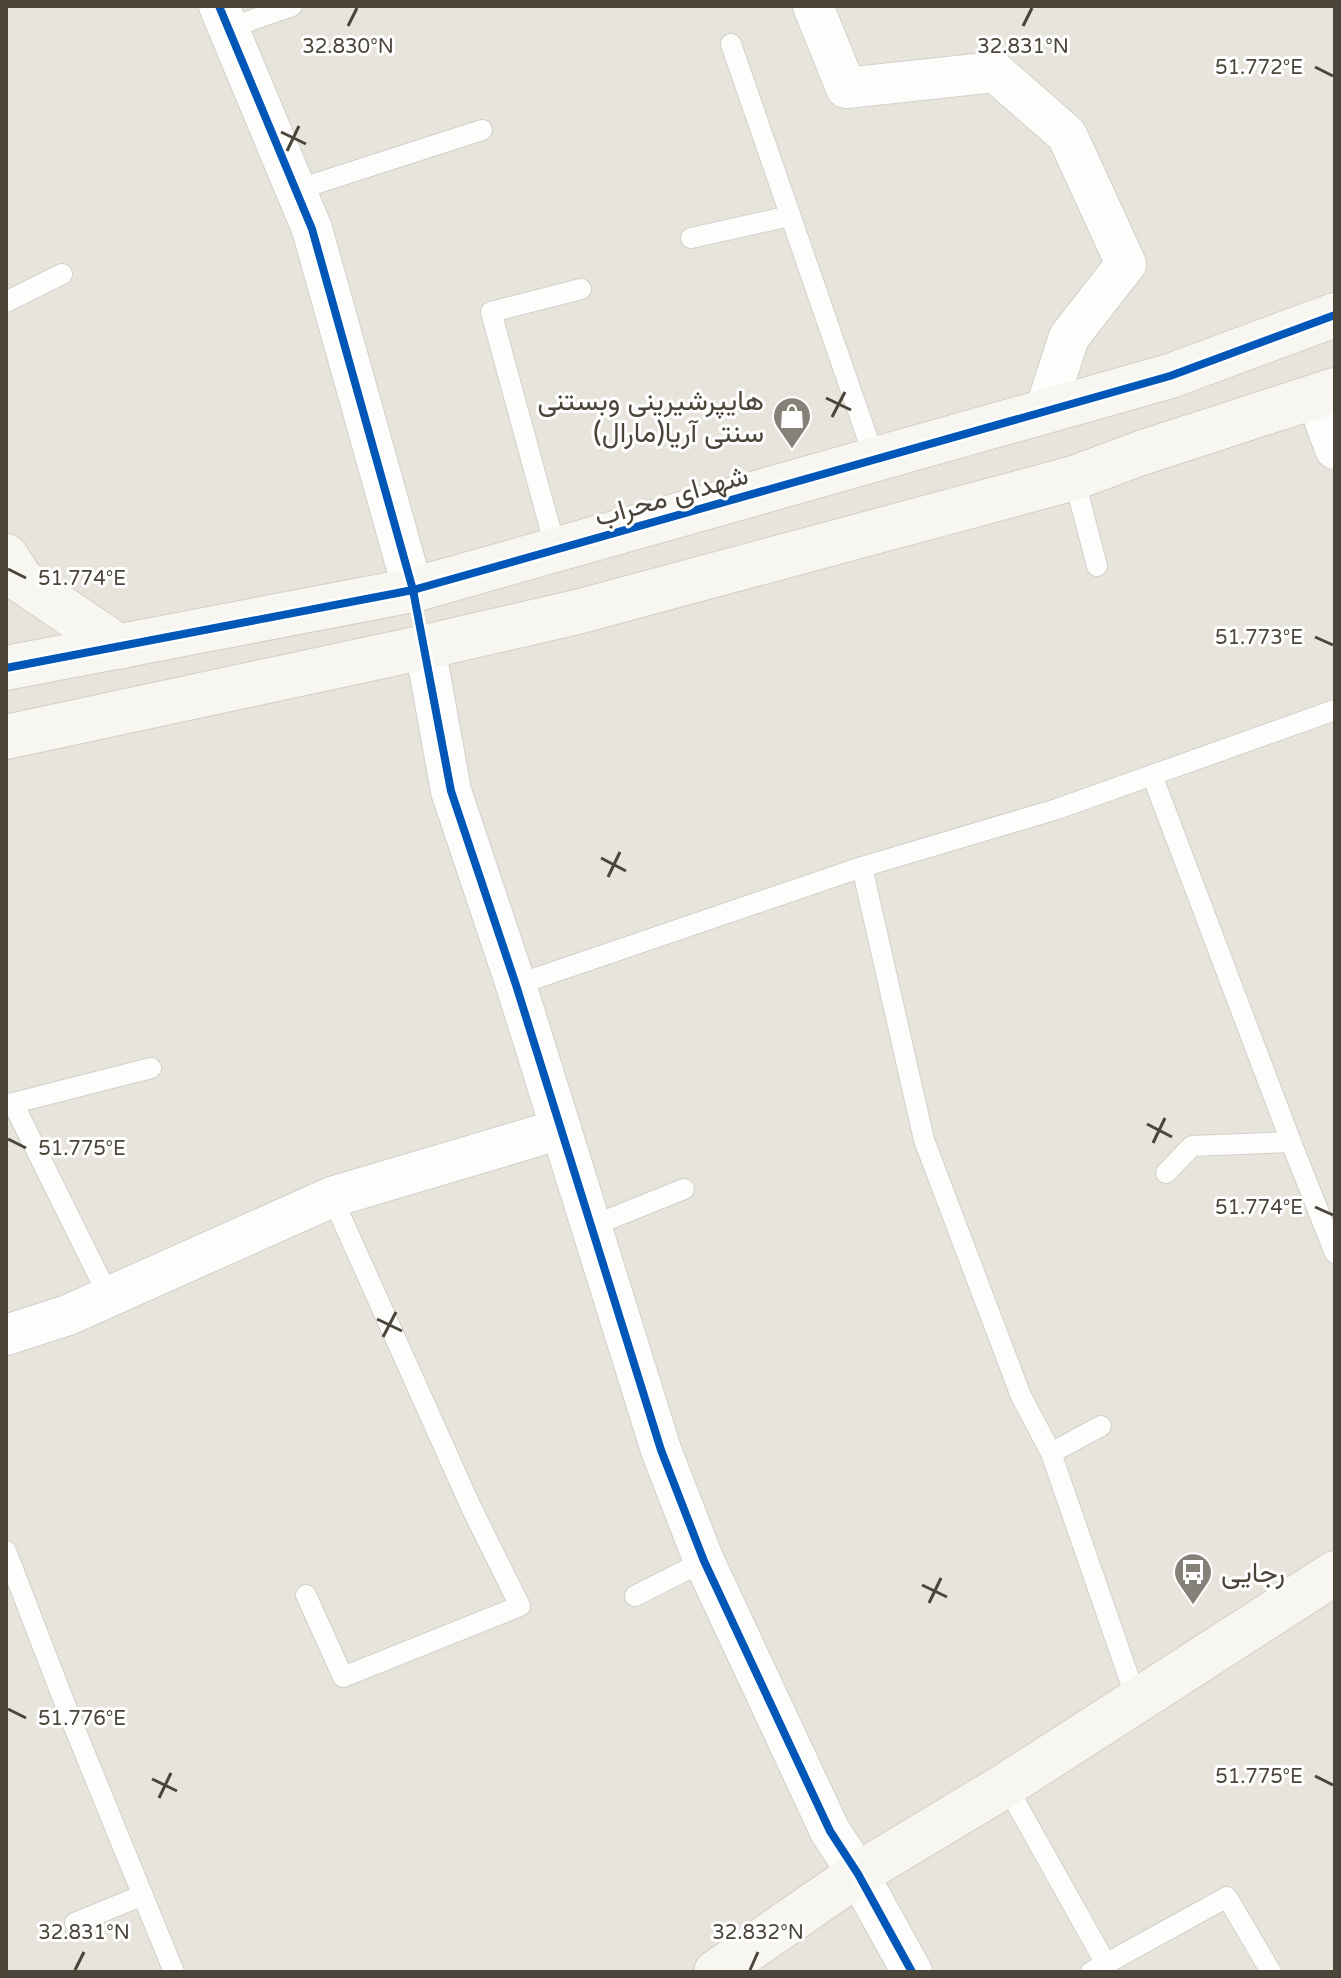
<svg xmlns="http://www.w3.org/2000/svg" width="1341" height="1978" font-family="'Varela Round',Vazirmatn,sans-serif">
<rect width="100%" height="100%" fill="#f4f2ee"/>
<rect fill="#e7e4dc" x="6" y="6" width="1329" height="1966"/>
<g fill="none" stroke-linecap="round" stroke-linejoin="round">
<g stroke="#d2d0cb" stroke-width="22">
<g id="lane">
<polyline points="229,28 292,6"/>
<polyline points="731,44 875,460"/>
<polyline points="296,190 482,130"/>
<polyline points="691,238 790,216"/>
<polyline points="6,302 62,274"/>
<polyline points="1074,478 1097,566"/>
<polyline points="556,550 491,312 581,289"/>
<polyline points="1152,775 1291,1142 1335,1253"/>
<polyline points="862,867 924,1140 1021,1396 1051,1453 1137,1701"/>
<polyline points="516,985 862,867 1057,809 1335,710"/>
<polyline points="13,1103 109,1297"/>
<polyline points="6,1105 151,1068"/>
<polyline points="1166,1173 1192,1146 1291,1142"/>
<polyline points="592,1226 684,1189"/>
<polyline points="1051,1453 1101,1426"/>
<polyline points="6,1551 70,1717 174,1972"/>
<polyline points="306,1595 343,1677 520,1606 471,1507 332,1197"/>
<polyline points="635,1596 704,1561"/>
<polyline points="1006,1785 1106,1964"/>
<polyline points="75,1923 143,1895"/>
<polyline points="1091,1972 1227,1897 1271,1972"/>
</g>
</g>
<g stroke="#d2d0cb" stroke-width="42">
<g id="street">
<polyline points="219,6 312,229 413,590"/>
<polyline points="813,6 846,88 995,72 1067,135 1126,264 1069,337 1045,411"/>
<polyline points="1316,397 1335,449"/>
<polyline points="425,647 451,791 516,985 661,1450 704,1561 830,1831 858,1874 912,1972"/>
<polyline points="6,1335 68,1315 332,1197 561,1129"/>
</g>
</g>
<g stroke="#d3cfc5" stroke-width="46">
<g id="secondary">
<polyline points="6,556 22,581 119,647"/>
<polyline points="6,668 413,590 1170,376 1335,315"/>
<polyline points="6,737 425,647 577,612 1074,478 1141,453 1335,390"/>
<polyline points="716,1972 858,1874 1006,1785 1335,1573"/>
</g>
</g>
<use href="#lane" stroke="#fdfdfc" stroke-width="20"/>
<use href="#street" stroke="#fdfdfc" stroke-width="40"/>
<use href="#secondary" stroke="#f7f6f1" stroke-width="44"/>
<g stroke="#fff" stroke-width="13">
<g id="cycleway">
<polyline points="219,6 312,229 413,590 451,791 516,985 661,1450 704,1561 830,1831 858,1874 912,1972"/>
<polyline points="6,668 413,590 1170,376 1335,315"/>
</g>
</g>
<use href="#cycleway" stroke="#0057b8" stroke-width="8"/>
</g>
<path fill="none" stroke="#4b4439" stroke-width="3" d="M 348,26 L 357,8M 1023,26 L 1032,8M 1315,67 L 1333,76M 281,132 L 306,144M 287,151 L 299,126M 826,398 L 851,410M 832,417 L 845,392M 8,569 L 26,578M 1315,637 L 1333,645M 601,858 L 626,871M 608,877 L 620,852M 1147,1124 L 1172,1137M 8,1139 L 26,1148M 1153,1143 L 1165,1118M 1315,1207 L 1333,1215M 377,1319 L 402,1331M 383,1337 L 396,1312M 922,1585 L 947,1597M 929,1603 L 941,1578M 8,1709 L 26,1718M 1315,1776 L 1333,1785M 152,1779 L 177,1791M 159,1798 L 171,1773M 75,1970 L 84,1952M 750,1970 L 758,1952"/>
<defs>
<g id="shop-pin" transform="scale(2)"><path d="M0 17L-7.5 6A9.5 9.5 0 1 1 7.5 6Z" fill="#868178" stroke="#fff"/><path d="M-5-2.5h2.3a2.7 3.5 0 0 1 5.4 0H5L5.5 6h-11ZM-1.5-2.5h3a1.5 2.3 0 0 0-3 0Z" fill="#fff"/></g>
<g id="bus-pin" transform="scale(2)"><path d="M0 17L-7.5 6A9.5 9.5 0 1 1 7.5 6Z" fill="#868178" stroke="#fff"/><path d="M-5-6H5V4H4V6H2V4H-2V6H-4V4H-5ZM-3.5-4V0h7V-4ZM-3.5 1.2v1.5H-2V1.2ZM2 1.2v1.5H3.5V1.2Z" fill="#fff"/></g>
</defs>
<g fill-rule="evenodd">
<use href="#shop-pin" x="792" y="416"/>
<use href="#bus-pin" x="1193" y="1572"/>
</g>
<g text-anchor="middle" stroke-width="6" stroke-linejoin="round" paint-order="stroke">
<g font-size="28" fill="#4b4439" stroke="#fff" text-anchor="end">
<text x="764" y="410">هایپرشیرینی وبستنی<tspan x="764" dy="32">سنتی آریا(مارال)</tspan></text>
<text x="1221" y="1582" text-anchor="start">رجایی</text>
</g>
<g font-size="28" fill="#4b4439" stroke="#fff">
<text transform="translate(671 495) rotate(-16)" y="10">شهدای محراب</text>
</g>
</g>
<g font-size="20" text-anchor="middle" fill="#4b4439" stroke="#fff" stroke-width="6" stroke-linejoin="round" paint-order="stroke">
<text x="348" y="53">32.830°N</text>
<text x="1023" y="53">32.831°N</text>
<text x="1259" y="74">51.772°E</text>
<text x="82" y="585">51.774°E</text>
<text x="1259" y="644">51.773°E</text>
<text x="82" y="1155">51.775°E</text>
<text x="1259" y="1214">51.774°E</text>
<text x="82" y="1725">51.776°E</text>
<text x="1259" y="1783">51.775°E</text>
<text x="84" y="1939">32.831°N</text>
<text x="758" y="1939">32.832°N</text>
</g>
<rect width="1341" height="1978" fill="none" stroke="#4b4439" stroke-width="16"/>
</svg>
